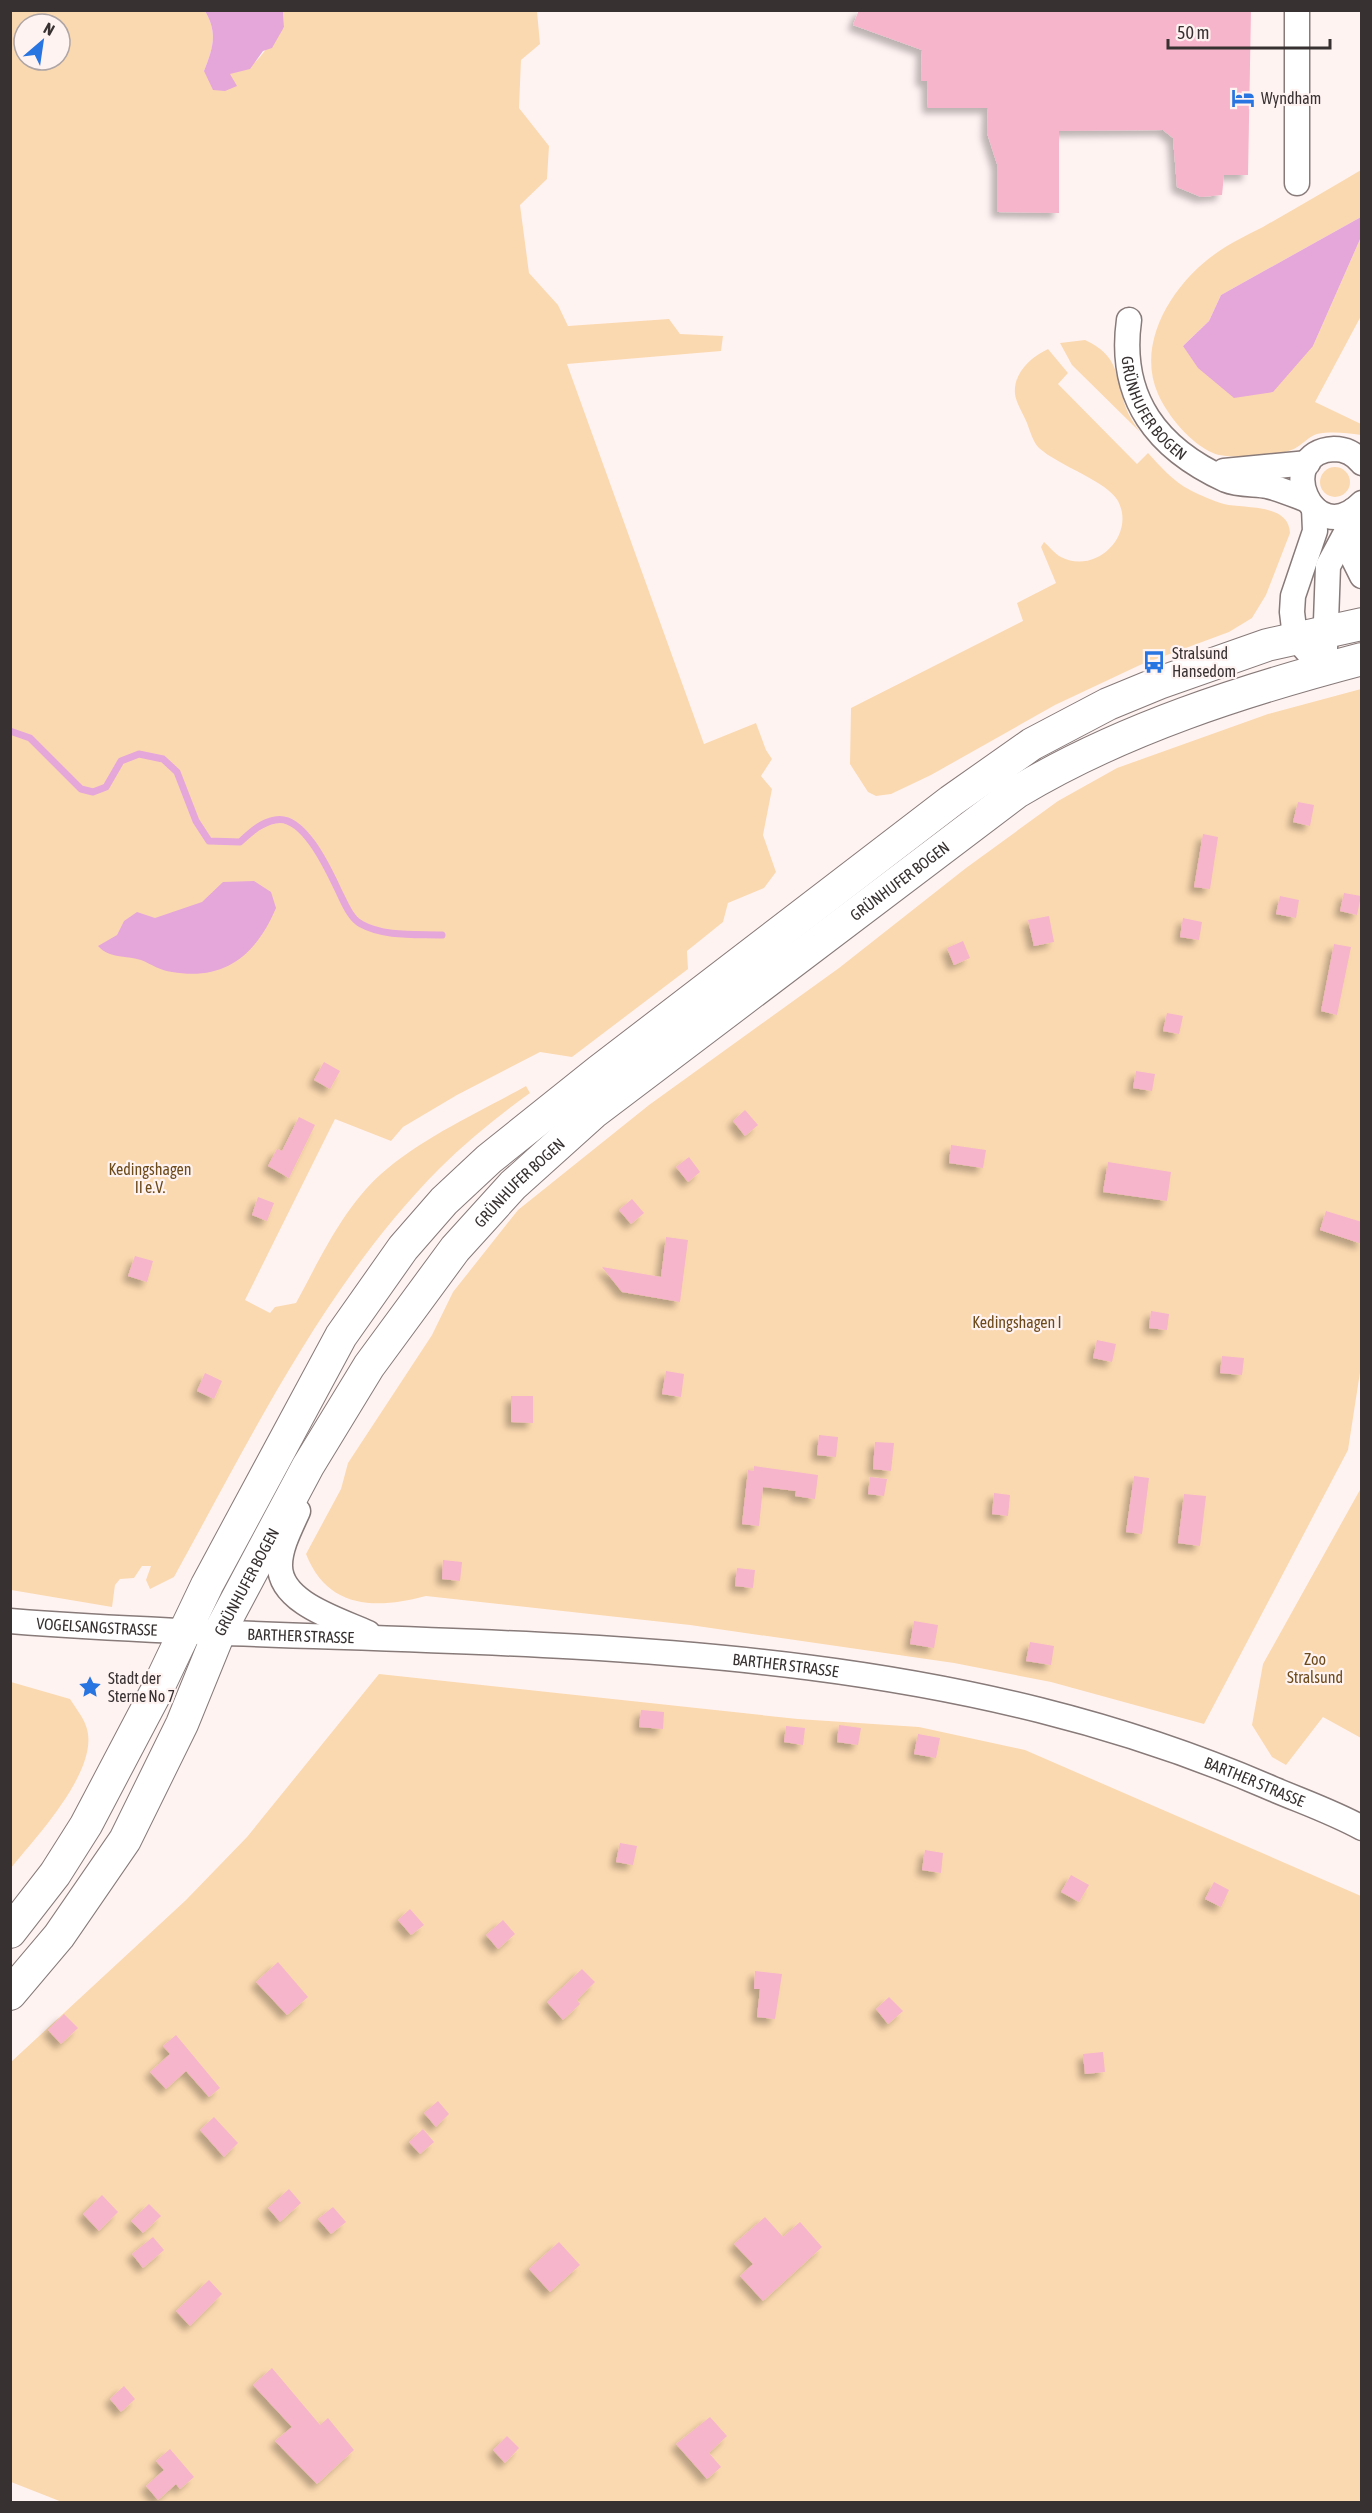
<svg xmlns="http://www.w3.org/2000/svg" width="1372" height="2513" font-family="'Asap Condensed',sans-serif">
<defs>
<filter id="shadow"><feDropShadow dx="-5.5" dy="5.5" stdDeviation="3" flood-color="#0004"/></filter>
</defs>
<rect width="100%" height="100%" fill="#fff3f2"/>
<g fill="#fbd9b0" fill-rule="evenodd">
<path d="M 10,11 L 205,11 C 218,33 213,48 204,71 C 257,77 253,62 284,27 L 283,11 L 537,11 L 540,44 L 521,60 L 519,108 L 549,146 L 547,179 L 520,205 L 529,273 L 558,305 L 568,326 L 669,319 L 680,334 L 723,336 L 721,351 L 567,364 L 704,744 L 756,723 L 766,750 L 772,759 L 761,776 L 772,789 L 763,835 L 776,872 L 764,888 L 728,903 L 723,922 L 687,951 L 688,969 L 572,1057 L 540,1052 L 457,1095 L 403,1127 L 391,1141 L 335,1119 L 245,1300 L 270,1313 L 275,1307 L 296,1303 C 320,1259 343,1208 381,1174 C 423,1137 478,1113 526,1086 L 530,1093 C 498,1116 467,1141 439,1169 C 325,1284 252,1436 174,1577 L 150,1589 L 146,1580 L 151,1566 L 142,1566 L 134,1578 L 120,1579 L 115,1585 L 112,1607 L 11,1590 ZM 24,24 L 60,24 L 60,60 L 24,60 Z"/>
<path d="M 1361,170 L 1361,217 L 1221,295 L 1209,321 L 1183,346 L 1313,346 L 1361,237 L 1361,316 L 1315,402 L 1361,424 L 1361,435 C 1346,433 1332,431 1317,434 C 1308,437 1302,445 1294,449 C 1278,456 1228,460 1213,453 C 1190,443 1168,416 1158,394 C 1135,342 1174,283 1215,254 C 1230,243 1247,235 1263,227 C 1296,208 1329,189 1361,170 Z"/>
<path d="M 1085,340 C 1120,356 1115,376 1126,408 C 1129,416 1135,425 1140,432 L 1072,365 L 1060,343 Z"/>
<path d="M 1048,349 L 1068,373 L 1058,384 L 1137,464 L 1148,453 C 1161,467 1173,481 1190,490 C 1200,495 1213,501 1224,504 C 1245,509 1289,503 1290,533 L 1266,595 L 1252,618 L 1229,632 L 1140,665 L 1055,705 L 931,775 L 891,794 L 876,796 L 868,792 L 850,764 L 851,708 L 1023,621 L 1017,603 L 1056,583 L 1041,547 L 1044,542 C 1049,546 1055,554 1061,557 C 1096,575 1136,535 1118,501 C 1107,481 1059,466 1039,448 C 1033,442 1030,431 1027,423 C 1024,415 1016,403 1015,394 C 1013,373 1031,357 1048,349 Z"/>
<circle cx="1335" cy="482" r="15"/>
<path d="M 1361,689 L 1361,1366 L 1348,1450 L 1204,1724 L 1051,1682 L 954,1663 L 690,1625 L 426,1596 C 377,1609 328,1610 306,1554 L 341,1489 L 348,1463 L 432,1335 L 453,1292 L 518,1210 L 649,1105 L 839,968 L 966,868 L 1058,801 L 1117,768 L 1268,714 Z"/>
<polygon points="1361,1488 1361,1738 1323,1717 1286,1765 1272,1757 1252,1725 1263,1664"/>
<polygon points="379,1674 798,1719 919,1727 1025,1750 1361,1896 1361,2502 62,2502 11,2482 11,2062 186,1900 247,1837"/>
<path d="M 11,1682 L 70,1699 C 75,1707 83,1717 86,1726 C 102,1768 35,1838 11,1868 Z"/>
</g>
<g fill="#e5a6da">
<path d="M 205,11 L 283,11 L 284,27 L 272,48 L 263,51 L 250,69 L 230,74 L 237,86 L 225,91 L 213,90 L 204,71 C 213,48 218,33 205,11 Z"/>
<polygon points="1361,217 1361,237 1313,346 1273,392 1234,398 1198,368 1183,346 1209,321 1221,295"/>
<path d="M 254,881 L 271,892 L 276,908 C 256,955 225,981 172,972 C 161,971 151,964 141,960 C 125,955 110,959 98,946 L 117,935 L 124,921 L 137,912 L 155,918 L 202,902 L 223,882 Z"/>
</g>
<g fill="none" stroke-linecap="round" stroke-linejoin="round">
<path stroke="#e5a6da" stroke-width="7" d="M 10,731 L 30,738 L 81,789 L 93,792 L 106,787 L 121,761 L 139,754 L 163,759 L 177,772 L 196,821 L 209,841 L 240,842 C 251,832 260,823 275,820 C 304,813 330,873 340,894 C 345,904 351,919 361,924 C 384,937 417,934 442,935"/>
</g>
<g fill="#f6b5cb" filter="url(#shadow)">
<polygon points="859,10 1251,10 1248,175 1224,175 1222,195 1201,197 1177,187 1173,138 1163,130 1059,131 1059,213 997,212 997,164 987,133 988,108 928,108 927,81 921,81 922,50 853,25"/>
<polygon points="1298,802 1314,805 1310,826 1293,822"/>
<polygon points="1203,834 1218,837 1210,889 1194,887"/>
<polygon points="1344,893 1361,896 1357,915 1340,911"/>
<polygon points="1280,896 1299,900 1296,918 1276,914"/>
<polygon points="1049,916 1054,942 1034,946 1028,920"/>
<polygon points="1183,918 1202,922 1199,940 1180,937"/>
<polygon points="963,941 970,958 954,965 947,948"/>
<polygon points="1334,944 1351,947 1337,1015 1321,1011"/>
<polygon points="1167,1013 1183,1016 1179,1034 1163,1031"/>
<polygon points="324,1062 340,1071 330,1089 314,1080"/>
<polygon points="1136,1071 1155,1074 1152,1091 1133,1088"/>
<polygon points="745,1110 758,1125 745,1136 733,1121"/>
<polygon points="299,1117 315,1125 289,1178 268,1166 277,1149 282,1151"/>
<polygon points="951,1145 986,1150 983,1168 949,1163"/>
<polygon points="689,1157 700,1172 688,1182 676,1167"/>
<polygon points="1108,1162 1171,1172 1167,1201 1103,1192"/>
<polygon points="258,1197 274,1203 267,1221 252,1215"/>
<polygon points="632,1199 644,1213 631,1224 619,1210"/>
<polygon points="1326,1211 1362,1222 1362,1244 1320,1230"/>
<polygon points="666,1237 688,1240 680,1302 622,1292 602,1267 661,1277"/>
<polygon points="135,1256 153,1261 147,1282 128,1276"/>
<polygon points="1151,1311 1169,1314 1167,1330 1149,1328"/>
<polygon points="1097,1340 1116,1344 1112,1362 1093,1358"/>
<polygon points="1222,1356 1244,1358 1242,1375 1220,1373"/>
<polygon points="666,1371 684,1374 681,1397 662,1394"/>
<polygon points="205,1373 222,1381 214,1399 197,1391"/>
<polygon points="511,1396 533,1396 533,1423 511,1422"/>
<polygon points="819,1435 838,1437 836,1457 817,1455"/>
<polygon points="875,1442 894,1443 891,1471 873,1469"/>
<polygon points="754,1466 818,1475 815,1499 795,1496 796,1491 763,1487 759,1526 742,1524 748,1470 754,1471"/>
<polygon points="1134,1476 1149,1478 1142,1534 1126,1532"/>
<polygon points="870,1477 887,1479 884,1496 868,1494"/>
<polygon points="994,1493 1010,1495 1008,1516 992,1514"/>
<polygon points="1184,1494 1206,1496 1200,1546 1178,1543"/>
<polygon points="443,1560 462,1562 460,1581 442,1579"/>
<polygon points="737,1568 755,1570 753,1588 735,1586"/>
<polygon points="914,1621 938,1625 934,1648 910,1644"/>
<polygon points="1030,1642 1054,1646 1051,1665 1026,1661"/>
<polygon points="641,1710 664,1712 663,1729 639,1727"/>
<polygon points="839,1725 861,1728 858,1745 837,1742"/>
<polygon points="786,1726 805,1728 803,1745 784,1742"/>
<polygon points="918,1734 940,1738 936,1758 914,1754"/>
<polygon points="620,1843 637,1846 633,1865 616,1862"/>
<polygon points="925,1850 943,1853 941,1873 922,1870"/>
<polygon points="1071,1875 1089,1885 1079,1902 1061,1892"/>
<polygon points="1214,1882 1229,1890 1221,1907 1205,1899"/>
<polygon points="410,1909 424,1925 411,1935 398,1920"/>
<polygon points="503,1920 515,1934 498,1949 486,1935"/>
<polygon points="278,1962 308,1997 287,2015 256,1982"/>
<polygon points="582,1969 595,1982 577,2000 580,2004 563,2020 547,2002"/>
<polygon points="755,1971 782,1974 775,2019 757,2017 760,1989 754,1989"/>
<polygon points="889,1997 903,2011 888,2024 876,2009"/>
<polygon points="64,2014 78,2028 61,2044 48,2030"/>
<polygon points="176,2035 220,2088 209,2097 186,2071 166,2089 150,2072 170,2054 163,2046"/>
<polygon points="1103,2052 1105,2072 1085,2074 1083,2054"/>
<polygon points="438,2101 449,2114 436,2127 424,2113"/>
<polygon points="214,2117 238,2143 224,2157 200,2130"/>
<polygon points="423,2129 434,2142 420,2154 409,2142"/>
<polygon points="289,2189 301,2203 280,2222 268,2208"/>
<polygon points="102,2195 118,2212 99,2231 83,2214"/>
<polygon points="149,2204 161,2216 143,2233 131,2221"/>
<polygon points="333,2207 346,2222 331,2234 318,2219"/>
<polygon points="765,2217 783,2237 800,2222 822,2247 763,2301 740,2276 753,2264 734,2244"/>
<polygon points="153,2237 164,2250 143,2268 132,2254"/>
<polygon points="559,2242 580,2265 550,2292 529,2269"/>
<polygon points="209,2280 222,2294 190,2326 176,2311"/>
<polygon points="272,2368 320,2425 328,2418 354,2450 317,2484 275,2441 292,2427 253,2385"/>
<polygon points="124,2386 135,2399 121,2412 110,2399"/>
<polygon points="710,2417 727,2436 709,2453 721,2467 707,2479 676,2444"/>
<polygon points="507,2436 519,2448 505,2463 493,2450"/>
<polygon points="170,2449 194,2477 180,2489 176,2484 158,2500 146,2486 164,2470 156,2461"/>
</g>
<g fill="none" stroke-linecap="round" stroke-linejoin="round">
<g stroke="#877a79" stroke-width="27">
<g id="minor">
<polyline points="1297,183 1297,10"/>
<path id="s1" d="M 1129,320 C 1118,399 1158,449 1226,480 C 1238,485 1255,484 1267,486 C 1281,489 1294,495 1307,500"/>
<path d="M 1362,463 C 1355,454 1345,449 1334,449 C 1272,452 1312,553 1362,503"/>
<polyline points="1224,471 1308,463"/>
<polyline points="1314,508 1315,531 1293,596 1292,612 1295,637 1323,669"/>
<polyline points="1348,529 1353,558 1362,576"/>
<polyline points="1325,649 1328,566 1348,529 1354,510"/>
<path d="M 298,1511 C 291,1527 280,1547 280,1565 C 279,1603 340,1620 368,1633"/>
<path id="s2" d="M 10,1621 C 434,1654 866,1614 1266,1786 C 1298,1800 1331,1811 1362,1828"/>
</g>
</g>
<g stroke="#877a79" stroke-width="34">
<g id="major">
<polyline points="10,1932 55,1874 86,1825 156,1692 207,1585 341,1336 403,1248 444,1201 489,1159 599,1071 951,801 1032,744 1108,704 1159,683 1267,645 1362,624"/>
<path id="s3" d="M 10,1994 L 59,1936 L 125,1840 L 182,1724 L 219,1633 L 308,1466 L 369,1366 L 455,1249 L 513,1185 L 593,1113 L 1017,792 C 1122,729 1244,690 1362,659"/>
</g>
</g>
<use href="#minor" stroke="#fff" stroke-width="24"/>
<use href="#major" stroke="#fff" stroke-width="32"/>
</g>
<defs>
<g id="hotel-bare" transform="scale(1.8)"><path d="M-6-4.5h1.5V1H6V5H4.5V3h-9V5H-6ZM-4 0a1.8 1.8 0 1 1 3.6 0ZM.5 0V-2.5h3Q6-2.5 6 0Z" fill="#2874e0" stroke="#fff3f2" stroke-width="2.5" paint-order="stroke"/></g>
<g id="bus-bare" transform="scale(1.8)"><path d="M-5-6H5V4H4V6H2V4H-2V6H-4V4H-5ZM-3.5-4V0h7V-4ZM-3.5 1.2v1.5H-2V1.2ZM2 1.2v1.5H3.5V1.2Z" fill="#2874e0" stroke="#fff3f2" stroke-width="2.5" paint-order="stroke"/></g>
<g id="sight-bare" transform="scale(1.8)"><path d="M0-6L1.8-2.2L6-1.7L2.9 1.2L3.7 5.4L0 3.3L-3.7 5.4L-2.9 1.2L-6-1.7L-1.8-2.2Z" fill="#2874e0" stroke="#fff3f2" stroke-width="2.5" paint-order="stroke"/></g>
</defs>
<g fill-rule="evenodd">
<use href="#hotel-bare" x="1243" y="98"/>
<use href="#bus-bare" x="1154" y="662"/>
<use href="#sight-bare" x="90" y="1687"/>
</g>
<g text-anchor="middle" stroke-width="4.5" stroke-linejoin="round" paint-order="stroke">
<g font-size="16" fill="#373131" stroke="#fff3f2" text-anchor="start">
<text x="1261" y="104">Wyndham</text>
<text x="1172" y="659">Stralsund<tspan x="1172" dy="18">Hansedom</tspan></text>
<text x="108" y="1684">Stadt der<tspan x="108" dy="18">Sterne No 7</tspan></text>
</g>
<g font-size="16" fill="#373131" stroke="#fff3f2">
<text dy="6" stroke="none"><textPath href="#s1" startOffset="96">GRÜNHUFER BOGEN</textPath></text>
<text dy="6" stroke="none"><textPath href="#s3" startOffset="1450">GRÜNHUFER BOGEN</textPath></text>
<text dy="6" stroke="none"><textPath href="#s3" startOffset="964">GRÜNHUFER BOGEN</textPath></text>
<text dy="6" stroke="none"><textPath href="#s3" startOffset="478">GRÜNHUFER BOGEN</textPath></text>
<text dy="6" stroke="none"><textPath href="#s2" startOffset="87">VOGELSANGSTRASSE</textPath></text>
<text dy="6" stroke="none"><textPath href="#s2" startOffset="291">BARTHER STRASSE</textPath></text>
<text dy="6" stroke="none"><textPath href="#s2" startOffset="777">BARTHER STRASSE</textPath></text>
<text dy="6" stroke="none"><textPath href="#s2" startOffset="1262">BARTHER STRASSE</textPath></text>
</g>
<g font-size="16" fill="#6c4a1a" stroke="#fff3f2">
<text x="150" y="1175">Kedingshagen<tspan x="150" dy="18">II e.V.</tspan></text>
<text x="1017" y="1328">Kedingshagen I</text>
<text x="1315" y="1665">Zoo<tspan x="1315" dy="18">Stralsund</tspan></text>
</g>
</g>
<rect width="1372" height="2513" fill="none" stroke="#373131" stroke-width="24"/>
<g transform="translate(42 42) rotate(29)"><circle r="28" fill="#fff3f2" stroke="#afa5a5" stroke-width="1.5"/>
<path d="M0-4.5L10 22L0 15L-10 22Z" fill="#2874e0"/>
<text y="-9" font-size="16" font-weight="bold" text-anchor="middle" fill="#373131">N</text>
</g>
<path d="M1168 39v9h162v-9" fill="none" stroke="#373131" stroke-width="3"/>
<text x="1177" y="39" font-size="18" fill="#373131" stroke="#fff3f2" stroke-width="4.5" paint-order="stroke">50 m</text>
</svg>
